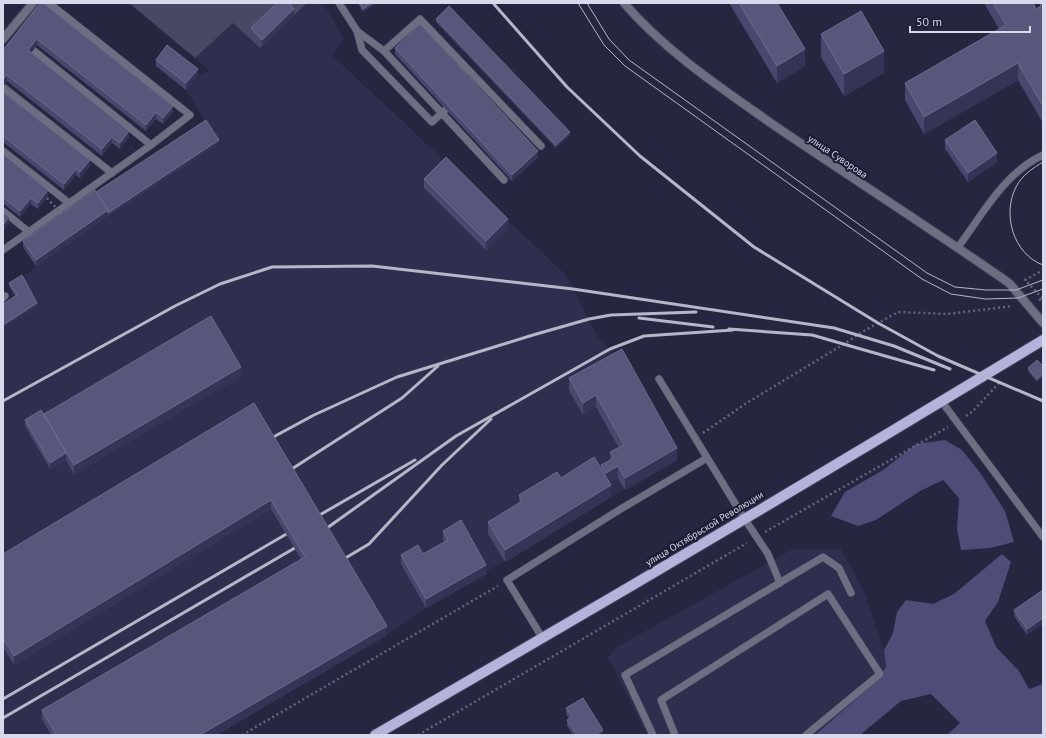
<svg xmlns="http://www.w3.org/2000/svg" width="1046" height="738" font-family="'PT Sans',sans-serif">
<rect width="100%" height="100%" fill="#272640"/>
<g fill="#2f2e4e">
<polygon points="307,3 323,3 344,39 332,55 566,275 599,339 622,361 677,460 611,497 426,608 387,635 216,735 3,735 3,328 37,306 22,278 36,266 108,216 219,144 186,90 198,75 209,71 195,58 233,23 260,48"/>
<polygon points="793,549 841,549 865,594 884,650 886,667 871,686 815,735 647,735 608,657 617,647"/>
</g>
<polygon fill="#494864" points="129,3 307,3 260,48 233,23 195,58"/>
<g fill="#4f4d77">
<polygon points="945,440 962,450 981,474 1005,511 1014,542 990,548 961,550 957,529 959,498 943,480 920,491 876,520 858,526 831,516 845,492 883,470 916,444"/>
<polygon points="1002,554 1011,562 998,602 985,621 996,647 1019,671 1029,689 1043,684 1043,735 947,735 960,723 931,694 901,701 860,735 815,735 871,686 886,667 884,650 893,633 897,612 906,600 933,604 954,594"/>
</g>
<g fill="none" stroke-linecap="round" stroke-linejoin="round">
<g stroke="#43435b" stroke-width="8">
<g id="service">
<polyline points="339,3 357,31 384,51 504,180"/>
<polyline points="357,31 362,50 432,122 445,110"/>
<polyline points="33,50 151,145"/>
<polyline points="384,51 420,19 541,146"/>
<polyline points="3,87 112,173"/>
<polyline points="3,151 69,203"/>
<polyline points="3,211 29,232"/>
<path d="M 958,247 C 983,214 1004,173 1043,155"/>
<polyline points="3,250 151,145 190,115 49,3"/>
<polyline points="3,298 5,296"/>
<polyline points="659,379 744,518 768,554 780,583"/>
<polyline points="942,402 1043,537"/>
<polyline points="543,639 507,580 619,510 707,458"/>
<polyline points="653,735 625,675 823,557 839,568 851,593"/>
<polyline points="675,735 661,700 828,594 880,674 806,735"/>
</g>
</g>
<g stroke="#43435b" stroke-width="10">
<polyline id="minor" points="3,39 33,3"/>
</g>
<g stroke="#43435b" stroke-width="10">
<path id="tertiary" d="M 624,3 C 667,53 724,90 778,128 C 855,180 933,230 1009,283 L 1043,323"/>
</g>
<g stroke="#43435b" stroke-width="12">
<path id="primary" d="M 375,735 C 599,606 822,474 1043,340"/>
</g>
<g stroke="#65657b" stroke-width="2.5" stroke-dasharray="2 3" stroke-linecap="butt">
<polyline points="1039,300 1043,299 1025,280 1043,270"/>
<polyline points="966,416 973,411 999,383"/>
<polyline points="703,433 745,404 844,344 862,332 898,312 947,314 1013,306"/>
<polyline points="765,532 948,427"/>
<polyline points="242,735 498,586"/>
<polyline points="418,735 747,543"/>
</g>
<use href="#service" stroke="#6e6e82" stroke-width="7"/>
<use href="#minor" stroke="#6e6e82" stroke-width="8"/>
<use href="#tertiary" stroke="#6e6e82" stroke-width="8"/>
<use href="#primary" stroke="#b3b3dc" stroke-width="10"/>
<g stroke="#b6b6c9" stroke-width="1">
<polyline points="578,3 604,45 625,66 922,279 951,294 985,299 1018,298 1043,289"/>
<polyline points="587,3 609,39 629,60 927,273 955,287 986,290 1016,290 1043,280"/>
<path d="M 1043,162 C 1033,168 1022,175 1016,187 C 1002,214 1013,254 1043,265"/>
</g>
<g stroke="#b6b6c9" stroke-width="3">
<polyline points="493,3 567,87 640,156 754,247 878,323 938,356 1043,401"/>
<polyline points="639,318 713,327"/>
<polyline points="729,329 812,335 934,370"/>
<polyline points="3,401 175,306 220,284 272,267 372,266 573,289 834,328 894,346 950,369"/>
<polyline points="264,442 314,415 397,377 533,335 589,319 611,315 696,312"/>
<polyline points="284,474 402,398 438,366"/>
<polyline points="311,520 415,460"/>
<polyline points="320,533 456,436 610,349 644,336 733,330"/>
<polyline points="337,563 369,544 442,465 491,419"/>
<polyline points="3,699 295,529"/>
<polyline points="3,718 305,542"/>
</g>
<polyline stroke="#65657b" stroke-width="2.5" stroke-dasharray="2 3" stroke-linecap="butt" points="47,198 64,216"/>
</g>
<g fill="#49476d">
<polygon points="40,3 173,112 163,124 156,119 146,131 37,45 31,53 129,137 120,149 112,143 102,156 7,81 3,87 3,50"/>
<polygon points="358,3 377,3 363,12"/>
<polygon points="729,3 777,3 805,66 777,83"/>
<polygon points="984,3 1033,3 1036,9 1040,6 1040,4 1043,3 1043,123 1018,80 924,134 905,100 905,83 999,29"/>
<polygon points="294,15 262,46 251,34 251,28"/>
<polygon points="436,19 570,135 556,148 436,22"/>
<polygon points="821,34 884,73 844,96 821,57"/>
<polygon points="395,48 538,157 512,181 395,54"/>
<polygon points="156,60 198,75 186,90 156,66"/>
<polygon points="3,92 90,166 80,178 76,175 64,190 3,142"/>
<polygon points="945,140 997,162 968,182 945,149"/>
<polygon points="219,144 108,216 36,266 23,247 23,241 96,192"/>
<polygon points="3,154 48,196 38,209 31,204 20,217 3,203"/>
<polygon points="424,179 508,228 486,250 424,188"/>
<polygon points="9,283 37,306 3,328 3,304 15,296 9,286"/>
<polygon points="622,349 677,460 625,490 618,478 609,482 611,497 505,562 488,534 488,522 519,504 519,495 561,478 601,469 601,465 610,460 610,452 619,448 596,407 583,415 569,390 569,378"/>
<polygon points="1043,366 1037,382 1028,371 1028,368"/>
<polygon points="241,376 74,474 66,460 50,469 25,426 25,420 44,417 44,414"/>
<polygon points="254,403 387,635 216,735 51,735 42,719 42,710 301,559 271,509 14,665 3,647 3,554"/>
<polygon points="443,531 486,574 426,608 401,564 401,555 423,554 444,542 443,540"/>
<polygon points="1043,590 1027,635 1014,616 1014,610"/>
<polygon points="566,708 603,735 573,735 567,726 567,720 569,719 566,714"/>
</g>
<g fill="#353356">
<polygon points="372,3 377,3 363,12 363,9"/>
<polygon points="294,9 294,15 262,46 262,40"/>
<polygon points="37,39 37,45 28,57 28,50"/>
<polygon points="805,49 805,66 777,83 777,66"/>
<polygon points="884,51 884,73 844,96 844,74"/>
<polygon points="1018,63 1018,80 924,134 924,117"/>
<polygon points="198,69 198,75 186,90 186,83"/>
<polygon points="7,75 7,81 3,87 3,80"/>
<polygon points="173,106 173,112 163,124 163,118"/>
<polygon points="156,112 156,119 146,131 146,125"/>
<polygon points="129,131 129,137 120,149 120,143"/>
<polygon points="570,132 570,135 556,148 556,145"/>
<polygon points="112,137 112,143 102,156 102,149"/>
<polygon points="219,140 219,144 108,216 108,213"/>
<polygon points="538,151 538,157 512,181 512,175"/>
<polygon points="997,153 997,162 968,182 968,173"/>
<polygon points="90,160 90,166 80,178 80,172"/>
<polygon points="76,169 76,175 64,190 64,184"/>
<polygon points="48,190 48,196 38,209 38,203"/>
<polygon points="31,198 31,204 20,217 20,211"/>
<polygon points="108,210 108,216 36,266 36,260"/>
<polygon points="9,217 9,223 3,232 3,225"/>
<polygon points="508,219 508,228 486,250 486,241"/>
<polygon points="37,303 37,306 3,328 3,325"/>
<polygon points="241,367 241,376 74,474 74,465"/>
<polygon points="1043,374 1043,377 1037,382 1037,379"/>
<polygon points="596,395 596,407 583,415 583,403"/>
<polygon points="677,448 677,460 625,490 625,478"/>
<polygon points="66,453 66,460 50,469 50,463"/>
<polygon points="618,466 618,478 606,485 606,473"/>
<polygon points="611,485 611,497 505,562 505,550"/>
<polygon points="271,500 271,509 14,665 14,656"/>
<polygon points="486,565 486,574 426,608 426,599"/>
<polygon points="1043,618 1043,624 1027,635 1027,629"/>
<polygon points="387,626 387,635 216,735 200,735"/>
<polygon points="603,730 603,735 595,735"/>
</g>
<g fill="#58577b" stroke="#6c6b8c">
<polygon points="40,3 43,3 173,106 163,118 156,112 146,125 37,39 28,50 129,131 120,143 112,137 102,149 7,75 3,80 3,50"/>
<polygon points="277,3 289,3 294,9 262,40 251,28"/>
<polygon points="360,3 372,3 363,9"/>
<polygon points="739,3 777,3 805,49 777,66"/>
<polygon points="993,3 1033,3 1036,9 1041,6 1040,4 1043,3 1043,106 1018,63 924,117 905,83 1006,25"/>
<polygon points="449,6 570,132 556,145 436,19"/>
<polygon points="861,11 884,51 844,74 821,34"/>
<polygon points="420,24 538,151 512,175 395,48"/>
<polygon points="167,45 198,69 186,83 156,60"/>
<polygon points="3,92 90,160 80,172 76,169 64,184 3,136"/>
<polygon points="206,120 219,140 108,213 108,210 96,192"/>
<polygon points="975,120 997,153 968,173 945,140"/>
<polygon points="3,154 48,190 38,203 31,198 20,211 3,197"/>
<polygon points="446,157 508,219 486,241 424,179"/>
<polygon points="95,190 108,210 36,260 23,241"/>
<polygon points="3,212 9,217 3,225"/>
<polygon points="22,275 37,303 3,325 3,304 17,295 9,283"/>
<polygon points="211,316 241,367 74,465 44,414"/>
<polygon points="622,349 677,448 625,478 618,466 606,473 601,465 614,458 610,452 624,445 596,395 583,403 569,378"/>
<polygon points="1037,360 1043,366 1043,374 1037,379 1028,368"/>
<polygon points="254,403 387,626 200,735 56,735 42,710 305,557 271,500 14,656 3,638 3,554"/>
<polygon points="41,410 66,453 50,463 25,420"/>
<polygon points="594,457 611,485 505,550 488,522 522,501 519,495 557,472 561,478"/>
<polygon points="461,520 486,565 426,599 401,555 418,545 423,554 448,540 443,531"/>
<polygon points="1043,590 1043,618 1027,629 1014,610"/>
<polygon points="583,698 603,730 595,735 577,735 567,720 572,717 566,708"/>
</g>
<g text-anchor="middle" stroke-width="4" stroke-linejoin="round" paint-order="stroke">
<g font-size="10" fill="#d8d9ea" stroke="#1d1c35">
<text transform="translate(838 156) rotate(34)" y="4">улица Суворова</text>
<text transform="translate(704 528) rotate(-31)" y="4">улица Октябрьской Революции</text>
</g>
</g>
<rect width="1046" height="738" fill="none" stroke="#d8d9ea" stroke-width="8"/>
<path d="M910 26v6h120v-6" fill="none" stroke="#d8d9ea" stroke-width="2"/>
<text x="916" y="26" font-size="12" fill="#d8d9ea" stroke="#1d1c35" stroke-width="3" paint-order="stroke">50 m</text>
</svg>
